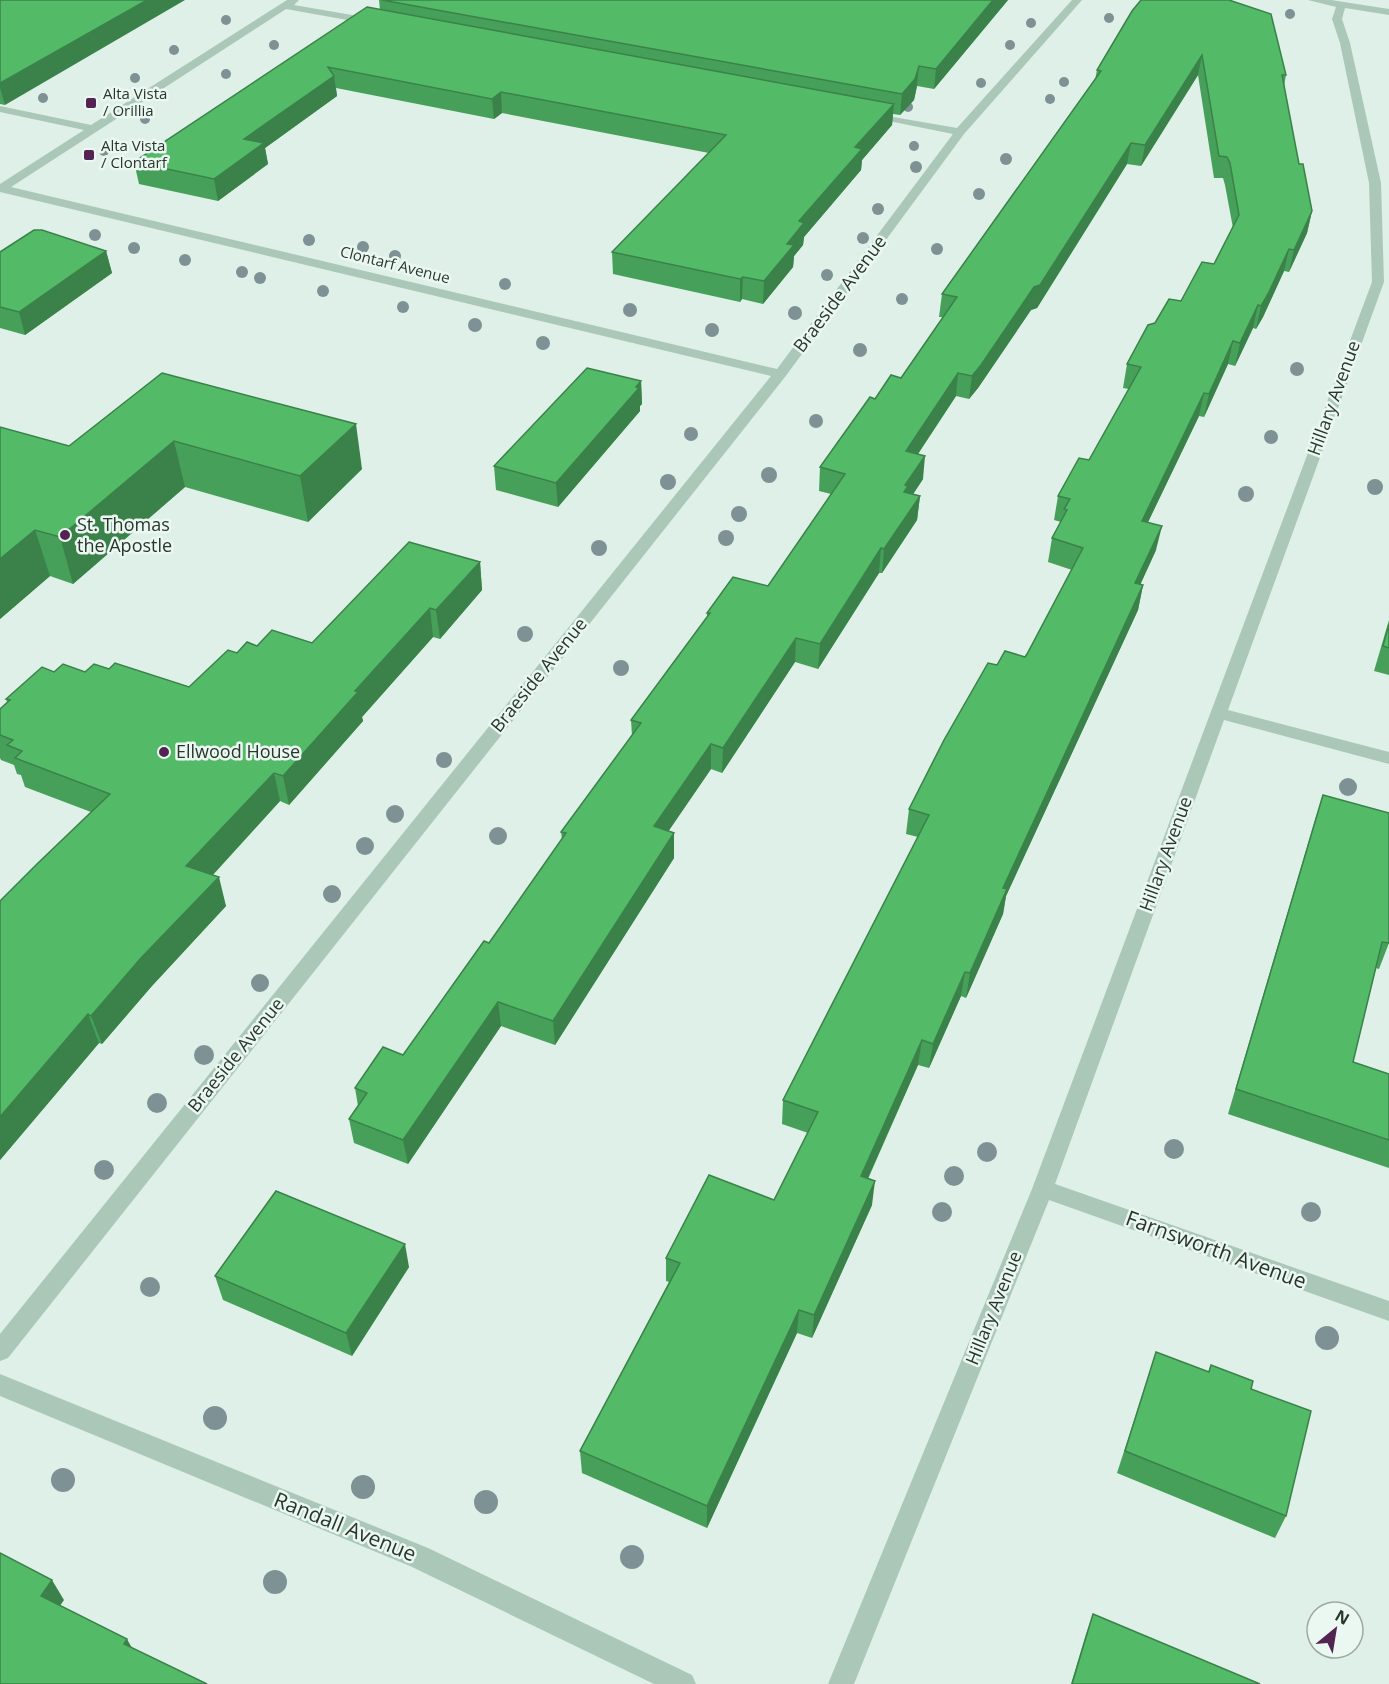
<svg xmlns="http://www.w3.org/2000/svg" width="1389" height="1684" font-family="'Open Sans',sans-serif">
<rect width="100%" height="100%" fill="#def0e7"/>
<g fill="none" stroke-linecap="round" stroke-linejoin="round">
<g fill="#abc7b7" fill-rule="evenodd">
<polygon points="287,0 299,0 294,5 375,19 380,22 375,25 286,9 11,187 777,369 953,134 864,116 864,112 957,128 1072,0 1082,0 964,134 785,377 8,1358 0,1361 0,1334 771,376 0,192 0,184 84,130 0,112 0,106 91,125"/>
<polygon points="1308,0 1331,0 1389,9 1389,15 1345,8 1342,19 1350,43 1381,183 1384,282 1228,710 1389,752 1389,764 1224,720 1055,1184 1389,1301 1389,1321 1049,1200 854,1684 828,1684 1032,1189 1372,282 1369,183 1340,43 1332,19 1336,7"/>
<polygon points="0,1374 428,1548 692,1675 696,1684 654,1684 410,1566 0,1396"/>
</g>
</g>
<g fill="#7e9295">
<circle cx="1290" cy="14" r="5"/>
<circle cx="1109" cy="18" r="5"/>
<circle cx="226" cy="20" r="5"/>
<circle cx="1031" cy="23" r="5"/>
<circle cx="274" cy="45" r="5"/>
<circle cx="1010" cy="45" r="5"/>
<circle cx="174" cy="50" r="5"/>
<circle cx="226" cy="74" r="5"/>
<circle cx="135" cy="78" r="5"/>
<circle cx="1064" cy="82" r="5"/>
<circle cx="981" cy="83" r="5"/>
<circle cx="43" cy="98" r="5"/>
<circle cx="1050" cy="99" r="5"/>
<circle cx="908" cy="107" r="5"/>
<circle cx="145" cy="119" r="5"/>
<circle cx="914" cy="146" r="5"/>
<circle cx="104" cy="151" r="5"/>
<circle cx="1006" cy="159" r="6"/>
<circle cx="916" cy="167" r="6"/>
<circle cx="979" cy="194" r="6"/>
<circle cx="878" cy="209" r="6"/>
<circle cx="95" cy="235" r="6"/>
<circle cx="863" cy="238" r="6"/>
<circle cx="309" cy="240" r="6"/>
<circle cx="363" cy="247" r="6"/>
<circle cx="134" cy="248" r="6"/>
<circle cx="937" cy="249" r="6"/>
<circle cx="395" cy="256" r="6"/>
<circle cx="185" cy="260" r="6"/>
<circle cx="242" cy="272" r="6"/>
<circle cx="827" cy="275" r="6"/>
<circle cx="260" cy="278" r="6"/>
<circle cx="505" cy="284" r="6"/>
<circle cx="323" cy="291" r="6"/>
<circle cx="902" cy="299" r="6"/>
<circle cx="403" cy="307" r="6"/>
<circle cx="630" cy="310" r="7"/>
<circle cx="795" cy="313" r="7"/>
<circle cx="475" cy="325" r="7"/>
<circle cx="712" cy="330" r="7"/>
<circle cx="543" cy="343" r="7"/>
<circle cx="860" cy="350" r="7"/>
<circle cx="1297" cy="369" r="7"/>
<circle cx="816" cy="421" r="7"/>
<circle cx="691" cy="434" r="7"/>
<circle cx="1271" cy="437" r="7"/>
<circle cx="769" cy="475" r="8"/>
<circle cx="668" cy="482" r="8"/>
<circle cx="1375" cy="487" r="8"/>
<circle cx="1246" cy="494" r="8"/>
<circle cx="739" cy="514" r="8"/>
<circle cx="726" cy="538" r="8"/>
<circle cx="599" cy="548" r="8"/>
<circle cx="525" cy="634" r="8"/>
<circle cx="621" cy="668" r="8"/>
<circle cx="444" cy="760" r="8"/>
<circle cx="1348" cy="787" r="9"/>
<circle cx="395" cy="814" r="9"/>
<circle cx="498" cy="836" r="9"/>
<circle cx="365" cy="846" r="9"/>
<circle cx="332" cy="894" r="9"/>
<circle cx="260" cy="983" r="9"/>
<circle cx="204" cy="1055" r="10"/>
<circle cx="157" cy="1103" r="10"/>
<circle cx="1174" cy="1149" r="10"/>
<circle cx="987" cy="1152" r="10"/>
<circle cx="104" cy="1170" r="10"/>
<circle cx="954" cy="1176" r="10"/>
<circle cx="942" cy="1212" r="10"/>
<circle cx="1311" cy="1212" r="10"/>
<circle cx="150" cy="1287" r="10"/>
<circle cx="1327" cy="1338" r="12"/>
<circle cx="215" cy="1418" r="12"/>
<circle cx="63" cy="1480" r="12"/>
<circle cx="363" cy="1487" r="12"/>
<circle cx="486" cy="1502" r="12"/>
<circle cx="632" cy="1557" r="12"/>
<circle cx="275" cy="1582" r="12"/>
</g>
<g fill="#47a059">
<polygon points="0,0 5,105 0,104"/>
<polygon points="379,0 1008,0 934,89 917,86 914,100 900,115 893,114 892,125 862,160 861,170 804,237 803,245 794,256 793,267 763,304 742,299 740,302 613,274 612,252 709,153 502,113 494,119 336,88 337,96 265,148 268,164 218,201 139,184 134,162 380,10"/>
<polygon points="1132,11 1286,75 1284,86 1299,164 1312,211 1307,233 1289,272 1284,271 1263,317 1256,329 1253,328 1235,366 1228,364 1204,417 1199,416 1148,522 1156,550 1140,585 1143,585 1138,610 1006,896 1003,914 966,998 961,996 929,1068 918,1065 868,1179 872,1205 812,1338 797,1333 707,1528 582,1473 580,1451 669,1282 666,1281 666,1258 774,1200 808,1133 782,1124 783,1100 918,837 906,834 909,809 997,665 1025,657 1027,654 1072,570 1048,562 1052,538 1061,522 1054,520 1058,496 1089,460 1129,389 1123,388 1127,364 1155,323 1181,301 1214,264 1233,228 1225,185 1223,178 1214,178 1198,75 1141,166 1127,164 1037,308 1031,310 978,388 969,399 956,396 918,454 923,479 913,494 920,496 917,520 882,573 879,573 818,669 795,662 722,773 711,769 668,831 674,833 674,858 555,1045 501,1026 408,1164 354,1143 349,1119 358,1106 355,1088 403,1055 489,943 562,839 561,832 632,736 631,720 707,617 707,613 768,586 831,494 819,491 820,467 875,399 901,378 943,317 939,317 942,294 1095,80 1097,70"/>
<polygon points="106,251 112,273 25,335 0,328 0,252"/>
<polygon points="162,373 362,469 308,522 185,487 73,584 50,576 0,619 0,427 69,446"/>
<polygon points="641,381 642,404 640,406 640,411 558,507 496,490 494,466"/>
<polygon points="480,562 482,590 440,639 433,637 362,717 363,721 289,805 280,801 213,875 226,906 151,987 102,1044 99,1043 0,1160 91,812 25,787 21,775 17,774 14,765 1,760 0,758 0,709 7,702 6,699 54,672 85,672 109,669 189,687 237,653 257,646 312,643"/>
<polygon points="1389,620 1389,675 1374,671"/>
<polygon points="1323,795 1389,943 1379,969 1376,968 1353,1062 1389,1074 1389,1168 1228,1114 1315,820"/>
<polygon points="409,1267 352,1356 223,1300 215,1276"/>
<polygon points="1156,1352 1208,1372 1211,1365 1251,1389 1286,1516 1275,1538 1117,1473"/>
<polygon points="1093,1614 1260,1684 1071,1684 1086,1634"/>
</g>
<g fill="#3a8249">
<polygon points="147,0 185,0 5,105 0,88 0,83"/>
<polygon points="993,0 1008,0 934,89 936,69"/>
<polygon points="1202,55 1198,75 1141,166 1145,145"/>
<polygon points="919,66 917,86 914,100 900,115 902,94"/>
<polygon points="334,76 337,96 265,148 268,164 218,201 214,179 244,139"/>
<polygon points="501,92 502,113 494,119 492,99"/>
<polygon points="894,104 892,125 862,160 861,170 804,237 803,245 794,256 793,267 763,304 764,281 799,221 855,147"/>
<polygon points="1131,143 1127,164 1037,308 1031,310 978,388 969,399 972,376"/>
<polygon points="1312,211 1307,233 1289,272 1294,250"/>
<polygon points="1289,249 1284,271 1263,317 1256,329 1261,306"/>
<polygon points="106,251 112,273 25,335 19,312"/>
<polygon points="743,277 742,299 740,302 740,279"/>
<polygon points="1258,305 1253,328 1235,366 1240,343"/>
<polygon points="1233,341 1228,364 1204,417 1209,394"/>
<polygon points="958,373 956,396 904,475 906,451"/>
<polygon points="641,381 642,404 640,406 640,411 558,507 556,483"/>
<polygon points="1204,393 1199,416 1137,545 1142,521"/>
<polygon points="356,424 362,469 308,522 300,476"/>
<polygon points="174,441 185,487 73,584 60,537"/>
<polygon points="925,456 923,479 906,505 902,516 905,485"/>
<polygon points="920,496 917,520 882,573 884,549"/>
<polygon points="1162,526 1156,550 1130,607 1135,583"/>
<polygon points="35,530 50,576 0,619 0,559"/>
<polygon points="881,548 879,573 818,669 820,644"/>
<polygon points="480,562 482,590 440,639 436,610"/>
<polygon points="1143,585 1138,610 1006,896 1003,914 966,998 970,973 1003,888"/>
<polygon points="430,608 433,637 362,717 363,721 289,805 283,776 355,691"/>
<polygon points="796,638 795,662 722,773 723,748"/>
<polygon points="711,744 711,769 655,851 654,826"/>
<polygon points="274,773 280,801 194,895 186,866"/>
<polygon points="674,833 674,858 555,1045 553,1021"/>
<polygon points="219,877 226,906 151,987 102,1044 91,1016 141,958"/>
<polygon points="965,972 961,996 929,1068 933,1044"/>
<polygon points="498,1002 501,1026 408,1164 403,1140"/>
<polygon points="88,1014 99,1043 0,1160 0,1117"/>
<polygon points="922,1040 918,1065 858,1200 861,1176"/>
<polygon points="875,1181 872,1205 812,1338 814,1315"/>
<polygon points="405,1244 409,1267 352,1356 346,1333"/>
<polygon points="799,1310 797,1333 707,1528 707,1506"/>
<polygon points="52,1580 64,1600 53,1616 41,1596"/>
<polygon points="127,1639 138,1659 124,1644"/>
</g>
<g fill="#53ba68" stroke="#3a8249" stroke-width="1.5">
<polygon points="0,0 147,0 0,83"/>
<polygon points="382,0 993,0 936,69 919,66 915,79 902,94"/>
<polygon points="1141,0 1229,0 1271,14 1286,75 1282,75 1299,164 1303,164 1312,211 1294,250 1289,249 1268,294 1261,306 1258,305 1240,343 1233,341 1209,394 1204,393 1142,521 1162,526 1135,583 1143,585 1003,888 1007,889 970,973 965,972 933,1044 922,1040 861,1176 875,1181 814,1315 799,1310 707,1506 580,1451 680,1263 666,1258 709,1175 774,1200 818,1112 783,1100 929,815 909,809 944,740 988,663 997,665 1005,651 1025,657 1027,654 1083,548 1052,538 1067,510 1064,509 1070,499 1058,496 1079,458 1089,460 1141,367 1127,364 1148,325 1155,323 1169,299 1181,301 1202,262 1214,264 1239,215 1230,163 1227,157 1219,156 1202,55 1145,145 1131,143 1040,285 1034,287 981,365 972,376 958,373 906,451 925,456 905,485 908,486 904,492 920,496 884,549 881,548 820,644 796,638 723,748 711,744 654,826 674,833 553,1021 498,1002 403,1140 349,1119 367,1093 355,1088 383,1047 403,1055 484,941 489,943 566,833 561,832 641,723 631,720 710,613 707,613 733,577 768,586 845,474 820,467 870,397 875,399 891,375 901,378 957,297 942,294 1101,71 1097,70 1132,11"/>
<polygon points="367,7 894,104 855,147 862,149 799,221 804,223 787,244 794,245 764,281 743,277 740,279 612,252 726,135 501,92 492,99 328,67 334,76 244,139 264,143 214,179 134,162"/>
<polygon points="34,230 42,230 106,251 19,312 0,307 0,252"/>
<polygon points="587,368 641,381 636,387 639,388 556,483 494,466"/>
<polygon points="162,373 356,424 300,476 174,441 60,537 35,530 0,559 0,427 69,446"/>
<polygon points="409,542 480,562 436,610 430,608 355,691 358,692 283,776 274,773 186,866 219,877 141,958 91,1016 88,1014 0,1117 0,901 37,864 110,794 15,758 22,751 7,745 13,740 0,735 0,709 10,700 6,699 42,667 54,672 63,664 85,672 94,664 109,669 115,663 189,687 228,650 237,653 247,642 257,646 272,630 312,643"/>
<polygon points="1389,624 1389,648 1383,646"/>
<polygon points="1323,795 1389,813 1389,943 1382,942 1353,1062 1389,1074 1389,1140 1236,1089"/>
<polygon points="276,1191 405,1244 346,1333 215,1276"/>
<polygon points="1156,1352 1209,1372 1211,1365 1253,1381 1251,1389 1311,1411 1286,1516 1125,1451"/>
<polygon points="0,1553 52,1580 41,1596 127,1639 124,1644 207,1684 0,1684"/>
<polygon points="1093,1614 1260,1684 1072,1684"/>
</g>
<g fill="#532352" stroke="#eaf8f1" stroke-width="2">
<rect x="85" y="97" width="12" height="12" rx="3"/>
<rect x="83" y="149" width="12" height="12" rx="3"/>
<circle cx="65" cy="535" r="6"/>
<circle cx="164" cy="752" r="6"/>
</g>
<g text-anchor="middle" stroke-width="5" stroke-linejoin="round" paint-order="stroke">
<g font-size="15" fill="#2a362d" stroke="#eaf8f1" text-anchor="start">
<text x="103" y="99">Alta Vista<tspan x="103" dy="17">/ Orillia</tspan></text>
<text x="101" y="151">Alta Vista<tspan x="101" dy="17">/ Clontarf</tspan></text>
</g>
<g font-size="15" fill="#2a362d" stroke="#eaf8f1">
<text transform="translate(395 265) rotate(14)" y="5">Clontarf Avenue</text>
</g>
<g font-size="18" fill="#2a362d" stroke="#eaf8f1">
<text transform="translate(840 294) rotate(-53)" y="6">Braeside Avenue</text>
<text transform="translate(1334 398) rotate(-70)" y="6">Hillary Avenue</text>
<text transform="translate(539 675) rotate(-51)" y="6">Braeside Avenue</text>
<text transform="translate(1166 854) rotate(-70)" y="6">Hillary Avenue</text>
<text transform="translate(236 1055) rotate(-51)" y="6">Braeside Avenue</text>
<text transform="translate(994 1308) rotate(-68)" y="6">Hillary Avenue</text>
</g>
<g font-size="18" fill="#2a362d" stroke="#eaf8f1" text-anchor="start">
<text x="77" y="531">St. Thomas<tspan x="77" dy="21">the Apostle</tspan></text>
<text x="176" y="758">Ellwood House</text>
</g>
<g font-size="21" fill="#2a362d" stroke="#eaf8f1">
<text transform="translate(1216 1250) rotate(20)" y="7">Farnsworth Avenue</text>
<text transform="translate(345 1527) rotate(22)" y="7">Randall Avenue</text>
</g>
</g>
<g transform="translate(1335 1630) rotate(30)"><circle r="28" fill="#eaf8f1" stroke="#9daaa3" stroke-width="1.5"/>
<path d="M0-4.5L10 22L0 15L-10 22Z" fill="#532352"/>
<text y="-9" font-size="16" font-weight="bold" text-anchor="middle" fill="#2a362d">N</text>
</g>
</svg>
